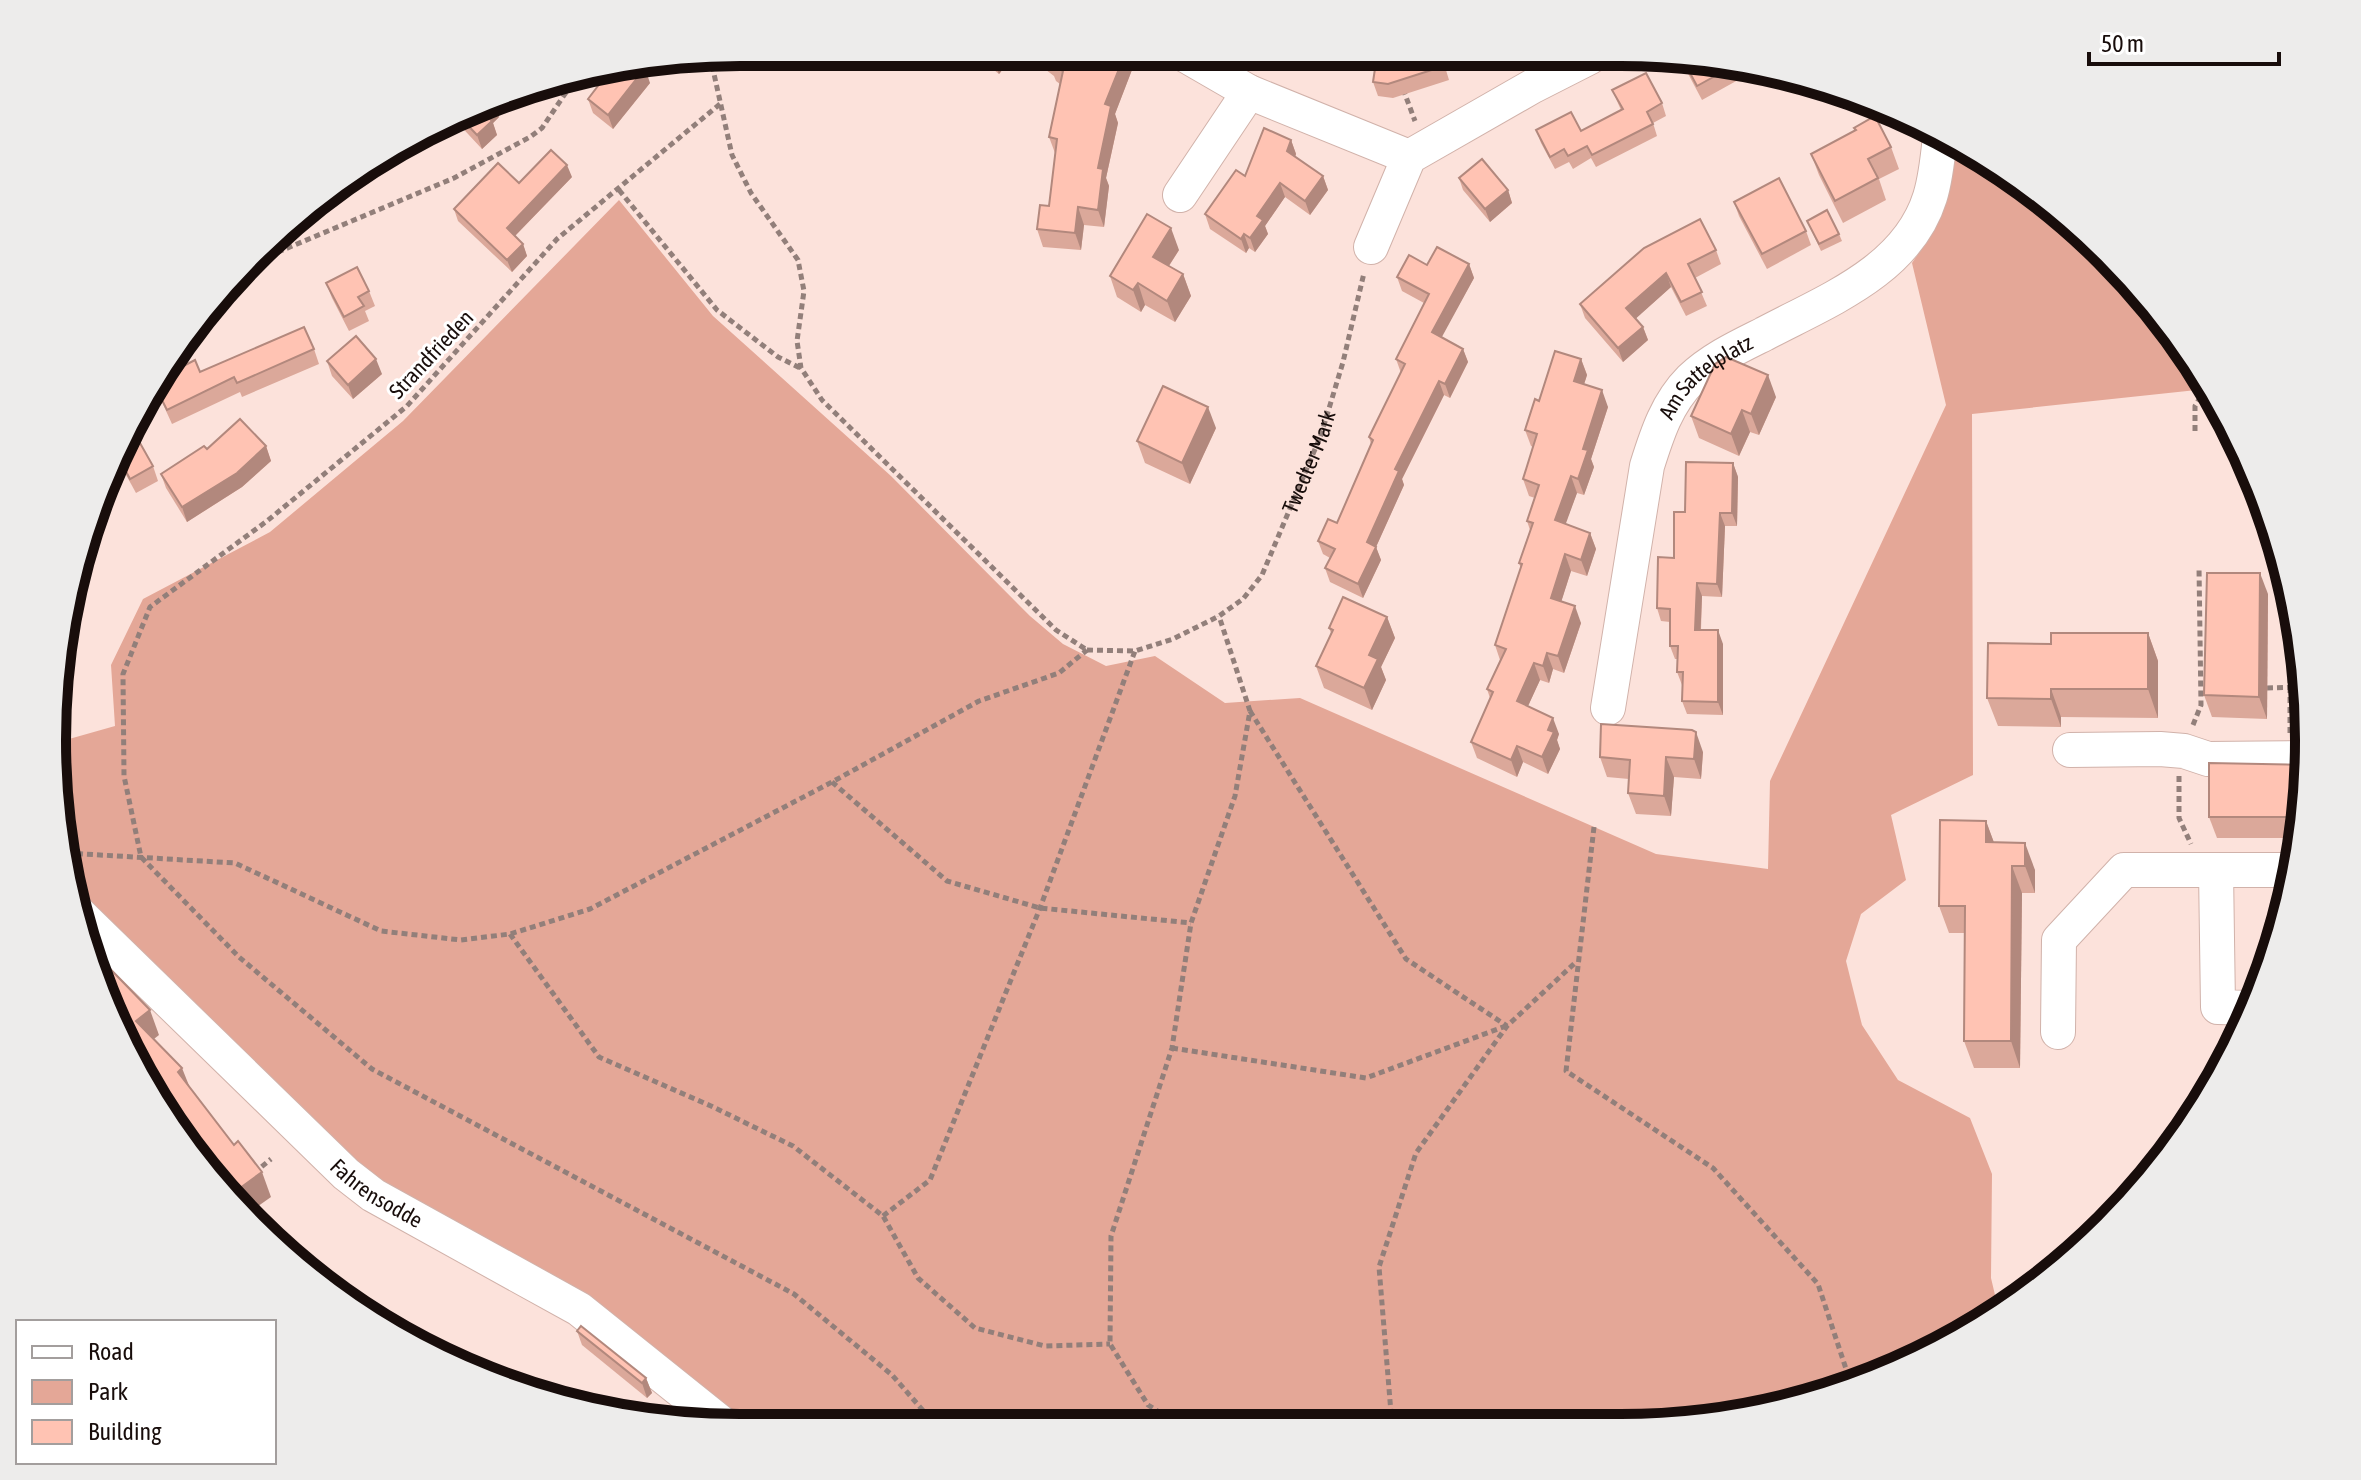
<svg xmlns="http://www.w3.org/2000/svg" width="2361" height="1480" font-family="'Asap Condensed',sans-serif">
<rect width="100%" height="100%" fill="#fce2db"/>
<polygon fill="#e4a797" points="1955,145 2040,194 2139,287 2205,380 2206,389 1972,414 1973,775 1891,815 1906,880 1861,914 1846,961 1862,1025 1898,1080 1970,1118 1992,1174 1991,1278 1999,1312 1965,1336 1842,1392 1666,1426 739,1423 594,1307 369,1175 71,883 53,746 55,743 115,726 111,665 143,599 270,532 403,421 619,200 713,316 891,476 1030,616 1063,644 1106,666 1155,656 1225,703 1300,698 1656,854 1768,869 1770,781 1946,405 1912,263 1934,230 1953,167"/>
<g fill="none" stroke-linecap="round" stroke-linejoin="round">
<g stroke="#d1b2aa" stroke-width="36">
<g id="minor">
<polyline points="1185,55 1249,92 1409,157"/>
<polyline points="1180,195 1249,92"/>
<polyline points="1371,247 1409,157 1533,86 1590,57"/>
<path id="s2" d="M 1608,708 L 1647,466 C 1657,434 1667,403 1691,379 C 1712,359 1738,347 1764,334 C 1826,301 1907,271 1930,197 C 1936,178 1938,156 1940,136"/>
<polyline points="2070,750 2160,749 2184,751 2208,759 2307,758"/>
<polyline points="2216,870 2218,1007 2252,1008"/>
<path id="s3" d="M 74,909 L 346,1174 L 373,1195 L 579,1309 L 720,1422"/>
<polyline points="2058,1032 2059,940 2124,870 2294,870"/>
</g>
</g>
<g stroke="#927f7a" stroke-width="5" stroke-dasharray="6 4" stroke-linecap="butt">
<polyline points="707,57 712,65 732,155 751,193 798,260 804,291 797,341 801,368 822,400 1056,630 1087,650"/>
<polyline points="1489,57 1506,69"/>
<polyline points="1403,89 1415,121"/>
<polyline points="720,104 557,239 407,406 267,521 150,607 123,674 124,776 141,857 239,957 372,1069 794,1294 892,1375 934,1423"/>
<polyline points="619,190 717,310 778,357 800,368"/>
<polyline points="259,260 454,178 530,137 542,128 575,79"/>
<polyline points="2195,431 2195,406 2208,384"/>
<path id="s1" d="M 1087,650 L 1135,651 L 1173,639 L 1219,616 L 1243,599 L 1262,575 L 1321,435 L 1343,362 L 1364,273"/>
<polyline points="2267,688 2304,687"/>
<polyline points="1250,711 1406,959 1507,1026"/>
<polyline points="2193,725 2201,705 2199,567"/>
<polyline points="2290,733 2290,595"/>
<polyline points="2179,776 2179,818 2191,844"/>
<polyline points="832,782 947,881 1040,908 1191,923"/>
<polyline points="1594,827 1566,1071 1713,1168 1818,1284 1852,1387"/>
<polyline points="67,853 235,863 381,931 461,940 510,934 590,909 832,782 979,701 1059,673 1087,650"/>
<polyline points="510,934 599,1057 711,1106 793,1146 883,1216 918,1278 975,1328 1045,1346 1110,1344"/>
<polyline points="1172,1048 1366,1078 1506,1026"/>
<polyline points="254,1173 271,1159"/>
<polyline points="883,1216 930,1180 1040,908 1135,651"/>
<polyline points="1178,1424 1148,1405 1110,1344 1111,1236 1172,1048 1191,923 1235,796 1250,711 1219,616"/>
<polyline points="1392,1425 1379,1267 1416,1153 1507,1026 1576,962"/>
</g>
<use href="#minor" stroke="#fff" stroke-width="34"/>
</g>
<g fill="#dba89a">
<polygon points="973,53 1015,54 999,74"/>
<polygon points="1025,54 1132,54 1135,62 1115,114 1118,123 1106,178 1109,186 1104,227 1084,225 1081,250 1043,247 1037,229 1049,206 1055,153 1049,137 1060,84 1056,81 1054,76"/>
<polygon points="1260,55 1282,55 1280,62"/>
<polygon points="1396,56 1446,56 1442,57 1449,80 1393,98 1378,96 1373,82"/>
<polygon points="1681,58 1710,58 1732,64 1738,80 1702,100 1685,68"/>
<polygon points="1753,69 1776,75 1761,84"/>
<polygon points="599,75 650,83 613,129 593,113 588,99 602,81"/>
<polygon points="1612,90 1662,103 1666,116 1653,123 1657,136 1596,167 1591,158 1573,169 1569,162 1555,169 1541,143 1536,130 1581,131 1621,110"/>
<polygon points="493,102 499,117 493,123 497,135 482,149 455,120"/>
<polygon points="1291,140 1296,154 1295,157 1323,176 1328,190 1310,215 1285,197 1265,226 1268,234 1255,252 1249,248 1246,253 1210,229 1205,214 1245,176"/>
<polygon points="1891,147 1899,169 1879,179 1886,200 1843,223 1819,175 1811,154"/>
<polygon points="572,177 515,236 523,244 527,256 512,272 458,221 454,209"/>
<polygon points="1459,178 1508,190 1512,203 1490,222 1463,190"/>
<polygon points="331,192 337,206 314,216 312,211"/>
<polygon points="1734,202 1806,231 1811,245 1767,269 1739,216"/>
<polygon points="1807,221 1839,234 1842,241 1821,251"/>
<polygon points="1179,250 1169,266 1183,274 1191,296 1175,322 1145,305 1141,312 1117,297 1110,276"/>
<polygon points="1716,250 1721,264 1695,278 1707,306 1686,316 1671,287 1636,318 1643,327 1648,340 1623,362 1585,318 1580,304"/>
<polygon points="1469,264 1474,278 1441,337 1463,349 1468,362 1450,398 1444,395 1402,479 1404,485 1376,547 1381,560 1363,598 1330,582 1325,568 1330,558 1323,554 1318,541 1337,523 1371,444 1369,437 1401,373 1396,359 1424,303 1402,291 1397,277 1427,265"/>
<polygon points="326,283 369,291 375,306 365,311 369,321 349,331 332,298"/>
<polygon points="314,349 319,364 242,397 240,392 172,424 157,391 166,375 200,372"/>
<polygon points="1581,359 1587,375 1584,384 1608,407 1591,459 1594,467 1584,495 1577,493 1565,524 1590,533 1596,549 1587,576 1571,571 1561,602 1581,623 1564,673 1553,669 1549,683 1540,680 1528,706 1559,734 1557,740 1560,749 1548,774 1523,762 1517,777 1477,758 1471,742 1490,698 1487,689 1500,660 1495,645 1521,569 1519,563 1530,530 1527,521 1535,498 1529,496 1523,479 1533,447 1531,446 1525,430 1539,401"/>
<polygon points="327,361 382,374 353,399 332,376"/>
<polygon points="1776,397 1759,435 1750,432 1739,456 1699,438 1691,416"/>
<polygon points="1216,428 1190,484 1145,463 1137,441"/>
<polygon points="131,439 153,466 158,481 136,493 119,462"/>
<polygon points="266,446 271,461 242,487 187,522 166,488 161,474 207,449"/>
<polygon points="1733,463 1738,477 1737,526 1725,526 1722,597 1702,596 1701,630 1723,644 1723,715 1687,714 1682,701 1682,685 1677,672 1677,659 1675,659 1670,646 1670,622 1661,621 1657,608 1674,558 1685,512"/>
<polygon points="2268,594 2267,719 2212,717 2204,695"/>
<polygon points="1387,617 1395,638 1381,667 1386,680 1372,710 1324,688 1316,666 1331,633 1329,628"/>
<polygon points="2148,633 2158,661 2158,718 2061,717 2061,727 1998,726 1987,698 2051,644"/>
<polygon points="1703,752 1701,779 1674,777 1671,816 1636,814 1628,793 1629,779 1607,777 1600,757"/>
<polygon points="2307,785 2299,838 2217,838 2209,817"/>
<polygon points="1986,821 1994,843 2035,870 2035,893 2022,893 2020,1068 1974,1068 1964,1041 1965,933 1949,933 1939,906"/>
<polygon points="577,1331 646,1378 652,1393 647,1398 582,1345"/>
</g>
<g fill="#b2887d">
<polygon points="995,54 1015,54 999,74 992,57"/>
<polygon points="1125,54 1132,54 1135,62 1115,114 1118,123 1106,178 1109,186 1104,227 1098,210 1098,168 1105,104"/>
<polygon points="645,68 650,83 613,129 608,115"/>
<polygon points="494,103 499,117 493,123 497,135 482,149 477,135 484,113"/>
<polygon points="1291,140 1296,154 1292,165 1287,151"/>
<polygon points="567,165 572,177 511,240 507,228"/>
<polygon points="1323,176 1328,190 1310,215 1305,201"/>
<polygon points="1280,183 1285,197 1265,226 1268,234 1255,252 1250,238 1257,216"/>
<polygon points="1508,190 1512,203 1490,222 1485,209"/>
<polygon points="1078,207 1084,225 1081,250 1075,233"/>
<polygon points="1171,228 1179,250 1161,278 1153,257"/>
<polygon points="1244,234 1249,248 1246,253 1241,239"/>
<polygon points="523,244 527,256 512,272 507,260"/>
<polygon points="1469,264 1474,278 1437,346 1432,332"/>
<polygon points="1666,273 1671,287 1632,322 1626,308"/>
<polygon points="1183,274 1191,296 1175,322 1167,301"/>
<polygon points="1138,283 1145,305 1141,312 1133,290"/>
<polygon points="1643,327 1648,340 1623,362 1618,348"/>
<polygon points="1463,349 1468,362 1450,398 1445,384"/>
<polygon points="376,359 382,374 353,399 348,385"/>
<polygon points="1581,359 1587,375 1580,397 1574,381"/>
<polygon points="1768,375 1776,397 1759,435 1751,414"/>
<polygon points="1439,381 1444,395 1402,479 1404,485 1376,547 1381,560 1363,598 1358,584 1367,542 1395,469"/>
<polygon points="1602,390 1608,407 1591,459 1594,467 1584,495 1578,479 1583,449"/>
<polygon points="1208,407 1216,428 1190,484 1182,463"/>
<polygon points="1742,410 1750,432 1739,456 1731,434"/>
<polygon points="266,446 271,461 242,487 187,522 182,507"/>
<polygon points="1733,463 1738,477 1737,526 1732,513"/>
<polygon points="1571,476 1577,493 1561,537 1555,520"/>
<polygon points="1720,513 1725,526 1722,597 1717,584"/>
<polygon points="1590,533 1596,549 1587,576 1581,560"/>
<polygon points="1565,554 1571,571 1557,615 1551,598"/>
<polygon points="2260,573 2268,594 2267,719 2259,697"/>
<polygon points="1697,583 1702,596 1700,643 1695,630"/>
<polygon points="1575,606 1581,623 1564,673 1558,656"/>
<polygon points="1387,617 1395,638 1381,667 1386,680 1372,710 1364,688 1369,655"/>
<polygon points="1718,630 1723,644 1723,715 1718,702"/>
<polygon points="2148,633 2158,661 2158,718 2148,689"/>
<polygon points="67,647 73,664 63,672 67,651"/>
<polygon points="1547,653 1553,669 1549,683 1543,666"/>
<polygon points="1534,663 1540,680 1523,717 1517,701"/>
<polygon points="2051,689 2061,717 2061,727 2051,699"/>
<polygon points="1553,718 1559,734 1557,740 1560,749 1548,774 1542,757 1548,730"/>
<polygon points="1696,732 1703,752 1701,779 1694,759"/>
<polygon points="1517,746 1523,762 1517,777 1511,760"/>
<polygon points="1666,757 1674,777 1671,816 1664,796"/>
<polygon points="1986,821 1996,848 1986,842"/>
<polygon points="2025,843 2035,870 2035,893 2025,866"/>
<polygon points="2012,866 2022,893 2020,1068 2011,1041"/>
<polygon points="150,1010 159,1035 145,1046 136,1021"/>
<polygon points="182,1068 192,1093 178,1072"/>
<polygon points="262,1172 271,1197 251,1211 238,1197 236,1191"/>
<polygon points="646,1378 652,1393 647,1398 642,1383"/>
</g>
<g fill="#ffc3b3" stroke="#b2887d" stroke-width="2">
<polygon points="1041,54 1125,54 1105,104 1111,106 1098,168 1103,169 1098,210 1078,207 1075,233 1037,229 1040,205 1049,206 1057,139 1049,137 1063,71 1050,64 1051,61"/>
<polygon points="1396,56 1441,56 1444,66 1388,84 1373,82 1376,62"/>
<polygon points="1682,58 1710,58 1732,64 1733,66 1697,86"/>
<polygon points="645,68 608,115 588,99 604,78 600,75"/>
<polygon points="1754,70 1765,72 1758,76"/>
<polygon points="1646,73 1662,103 1647,112 1653,124 1592,155 1587,146 1568,156 1564,149 1550,157 1536,130 1571,112 1581,131 1623,109 1612,90"/>
<polygon points="493,102 494,103 484,113 492,121 477,135 460,117"/>
<polygon points="1875,116 1891,147 1868,159 1878,178 1835,201 1811,154 1856,130 1854,128"/>
<polygon points="1264,128 1291,140 1287,151 1323,176 1305,201 1280,183 1257,216 1263,220 1250,238 1244,234 1241,239 1205,214 1236,170 1245,176"/>
<polygon points="551,150 567,165 507,228 523,244 507,260 454,209 498,163 519,183"/>
<polygon points="1482,159 1508,190 1485,209 1459,178"/>
<polygon points="1779,178 1806,231 1762,254 1734,202"/>
<polygon points="331,192 334,198 317,206"/>
<polygon points="1827,210 1839,234 1819,244 1807,221"/>
<polygon points="1147,214 1171,228 1153,257 1183,274 1167,301 1138,283 1133,290 1110,276"/>
<polygon points="1700,219 1716,250 1688,264 1702,292 1681,302 1666,273 1626,308 1643,327 1618,348 1580,304 1644,248"/>
<polygon points="1437,247 1469,264 1432,332 1463,349 1445,384 1439,381 1395,469 1399,471 1367,542 1376,547 1358,584 1325,568 1335,549 1318,541 1328,519 1337,523 1373,440 1369,437 1405,364 1396,359 1429,294 1397,277 1409,255 1427,265"/>
<polygon points="357,267 369,291 358,297 364,306 344,317 326,283"/>
<polygon points="304,327 314,349 237,383 234,377 167,410 157,390 166,375 195,360 200,372"/>
<polygon points="356,336 376,359 348,385 327,361"/>
<polygon points="1555,351 1581,359 1574,381 1602,390 1583,449 1588,450 1578,479 1571,476 1555,520 1590,533 1581,560 1565,554 1551,598 1575,606 1558,656 1547,653 1543,666 1534,663 1517,701 1553,718 1548,730 1554,732 1542,757 1517,746 1511,760 1471,742 1493,692 1487,689 1506,649 1495,645 1522,564 1519,563 1533,523 1527,521 1539,485 1523,479 1537,434 1525,430 1535,399 1539,401"/>
<polygon points="1726,357 1768,375 1751,414 1742,410 1731,434 1691,416 1715,364"/>
<polygon points="1163,386 1208,407 1182,463 1137,441"/>
<polygon points="240,419 266,446 237,473 182,507 161,474 204,446 207,449"/>
<polygon points="136,436 153,466 130,479 120,460 131,439"/>
<polygon points="1686,462 1733,463 1732,513 1720,513 1717,584 1697,583 1695,630 1718,630 1718,702 1682,701 1683,672 1677,672 1678,646 1670,646 1670,609 1657,608 1658,557 1674,558 1674,512 1685,512"/>
<polygon points="2207,573 2260,573 2259,697 2204,695"/>
<polygon points="1343,597 1387,617 1369,655 1378,659 1364,688 1316,666 1333,630 1329,628"/>
<polygon points="2051,633 2148,633 2148,689 2051,689 2051,699 1987,698 1988,643 2051,644"/>
<polygon points="1601,724 1692,730 1696,732 1694,759 1666,757 1664,796 1628,793 1630,760 1600,757"/>
<polygon points="2209,763 2307,765 2307,785 2302,817 2209,817"/>
<polygon points="1940,820 1986,821 1986,842 2025,843 2025,866 2012,866 2011,1041 1964,1041 1965,906 1939,906"/>
<polygon points="88,946 150,1010 136,1021 182,1068 178,1072 234,1145 238,1141 262,1172 236,1191 243,1202 168,1122"/>
<polygon points="581,1326 646,1378 642,1383 577,1331"/>
</g>
<g text-anchor="middle" stroke-width="6" stroke-linejoin="round" paint-order="stroke">
<g font-size="22" fill="#180d0b" stroke="#fff">
<text transform="translate(431 354) rotate(-47)" y="8">Strandfrieden</text>
<text dy="8" stroke="none"><textPath href="#s2" startOffset="356">Am Sattelplatz</textPath></text>
<text dy="8" stroke="none"><textPath href="#s1" startOffset="322">Twedter Mark</textPath></text>
<text dy="8" stroke="none"><textPath href="#s3" startOffset="416">Fahrensodde</textPath></text>
</g>
</g>
<path d="M0 0H2361V1480H0ZM740 66H1621A674 674 0 0 1 2295 740V740A674 674 0 0 1 1621 1414H740A674 674 0 0 1 66 740V740A674 674 0 0 1 740 66Z" fill="#edeceb" fill-rule="evenodd"/>
<path fill="none" stroke="#180d0b" stroke-width="10" d="M740 66H1621A674 674 0 0 1 2295 740V740A674 674 0 0 1 1621 1414H740A674 674 0 0 1 66 740V740A674 674 0 0 1 740 66Z"/>
<rect x="16" y="1320" width="260" height="144" fill="#ffffff" stroke="#a39e9d" stroke-width="2"/>
<rect x="32" y="1346" width="40" height="12" fill="#ffffff" stroke="#a39e9d" stroke-width="2"/>
<text x="88" y="1360" font-size="24" fill="#180d0b">Road</text>
<rect x="32" y="1380" width="40" height="24" fill="#e4a797" stroke="#a39e9d" stroke-width="2"/>
<text x="88" y="1400" font-size="24" fill="#180d0b">Park</text>
<rect x="32" y="1420" width="40" height="24" fill="#ffc3b3" stroke="#a39e9d" stroke-width="2"/>
<text x="88" y="1440" font-size="24" fill="#180d0b">Building</text>
<path d="M2089 52v12h190v-12" fill="none" stroke="#180d0b" stroke-width="4"/>
<text x="2101" y="52" font-size="24" fill="#180d0b" stroke="#ffffff" stroke-width="6" paint-order="stroke">50 m</text>
</svg>
